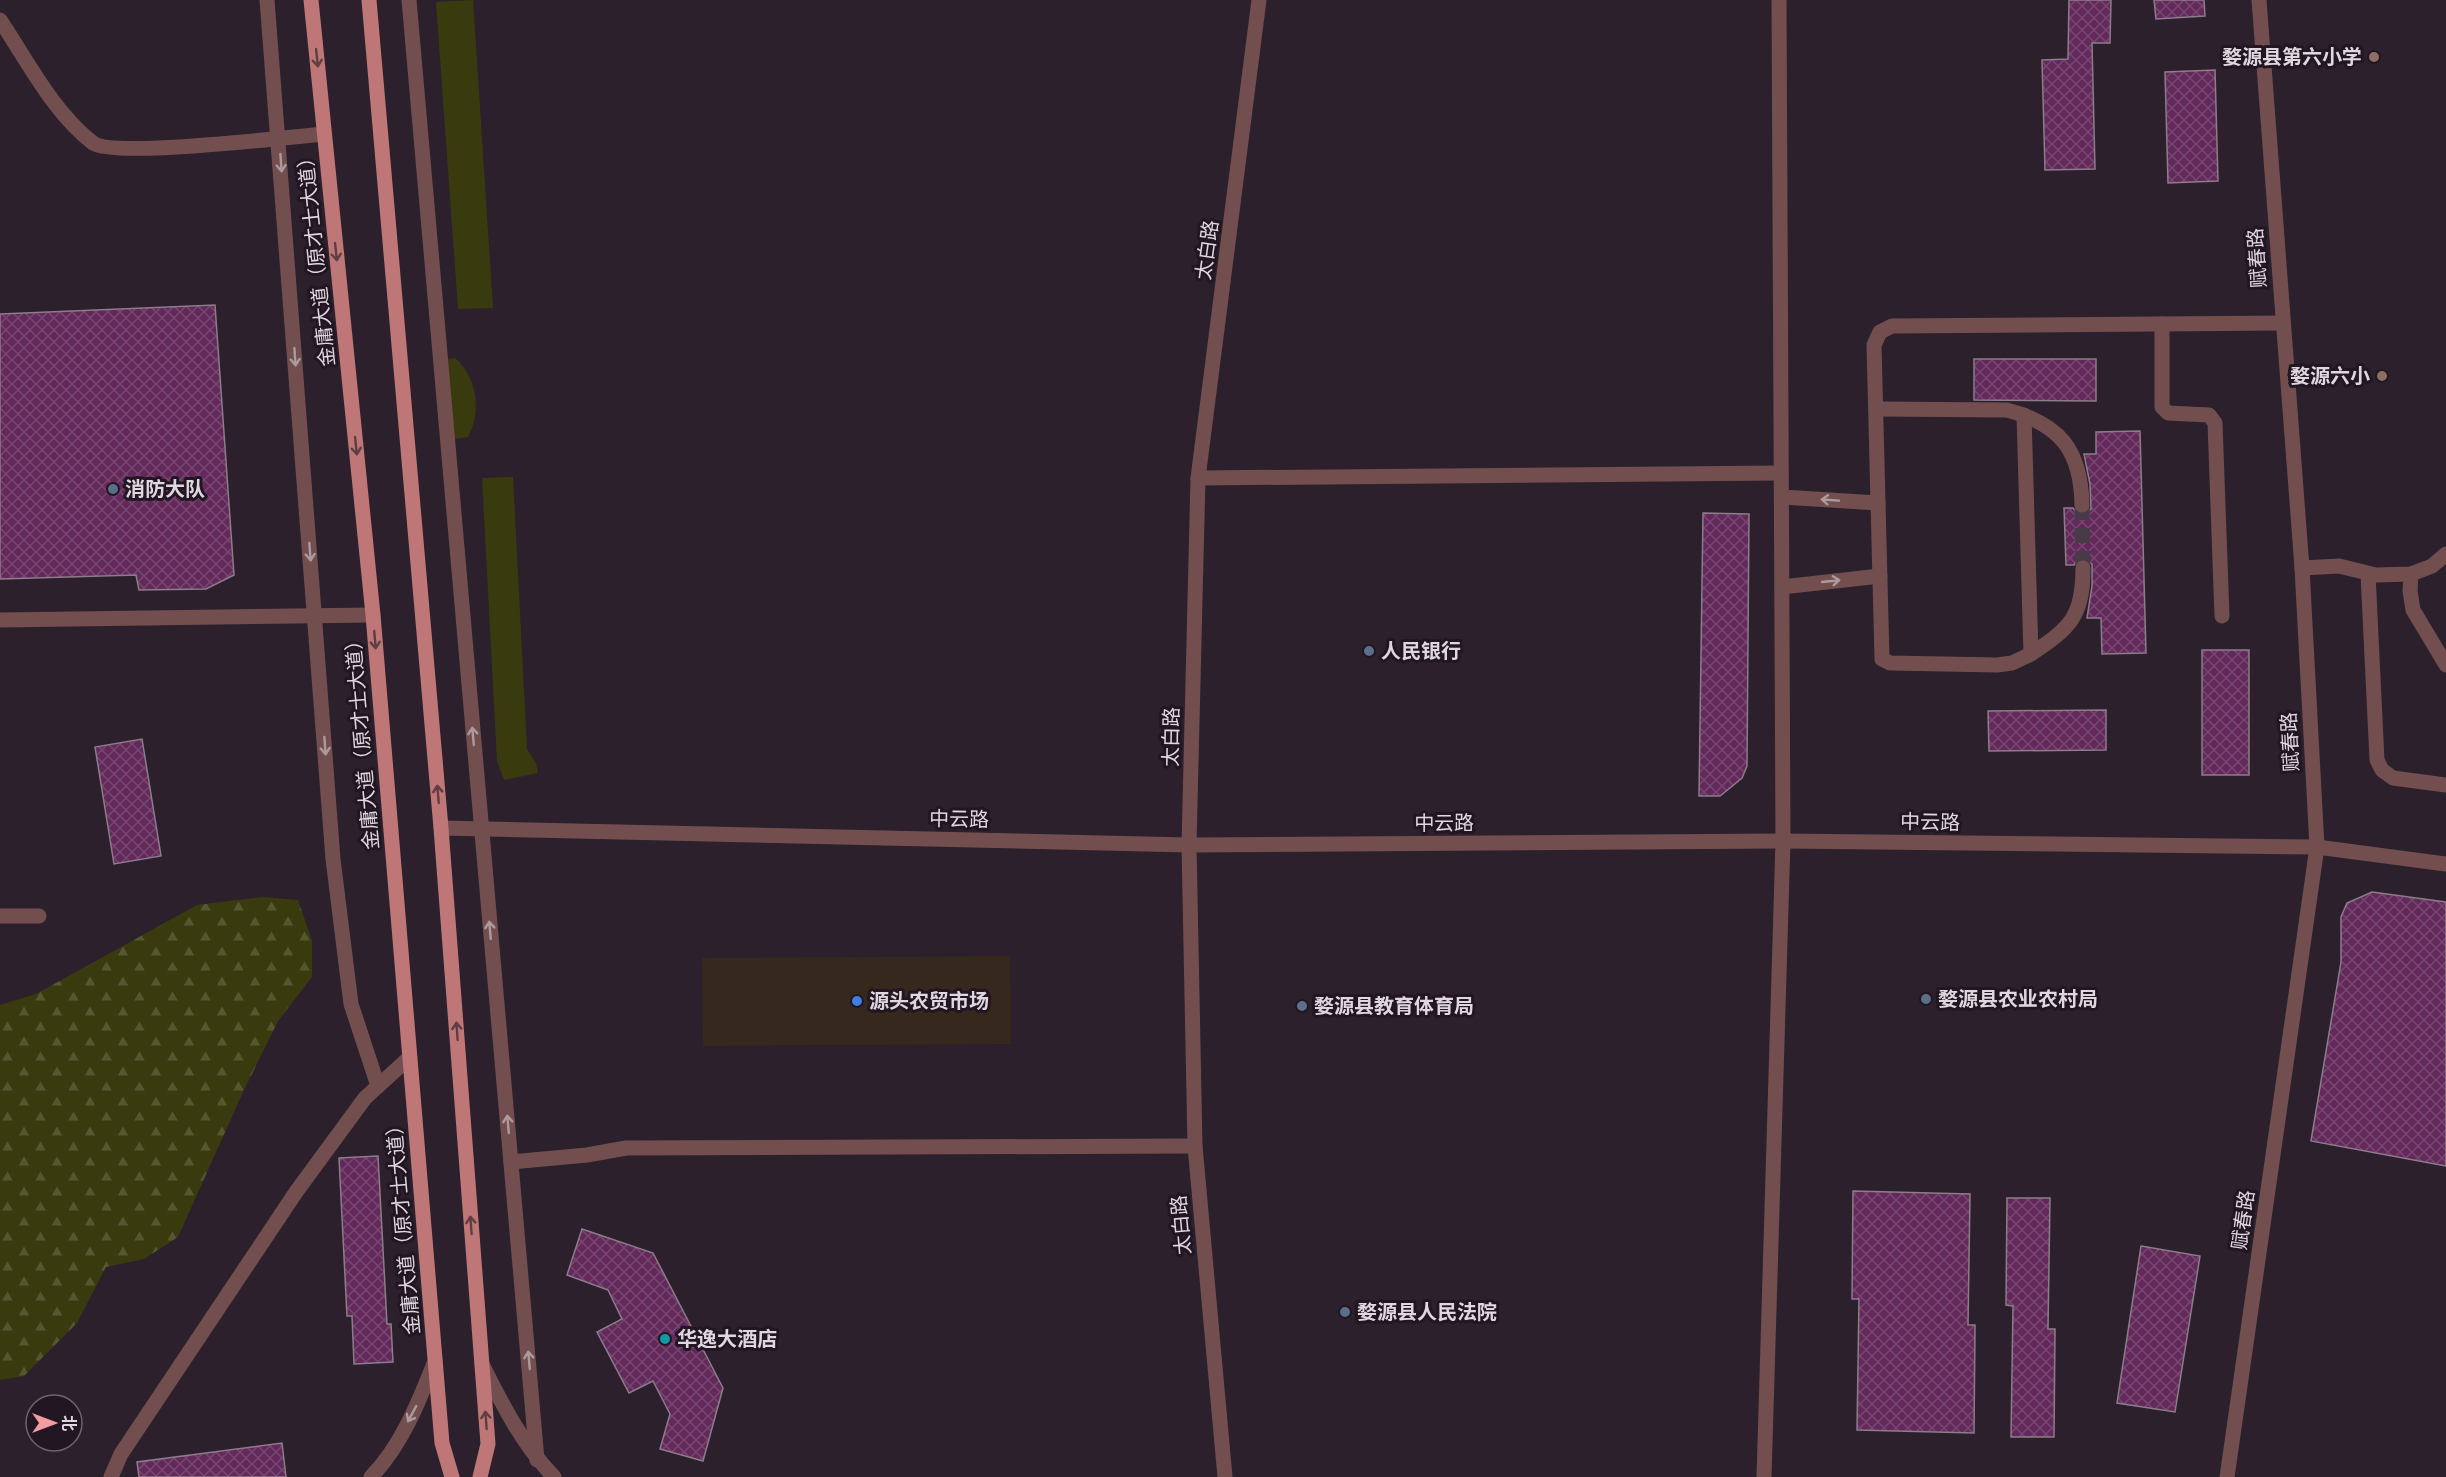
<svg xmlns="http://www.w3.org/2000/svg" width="2446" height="1477" font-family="Inter,'Noto Sans SC',sans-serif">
<defs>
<pattern id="forest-firs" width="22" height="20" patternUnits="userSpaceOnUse" patternTransform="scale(1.5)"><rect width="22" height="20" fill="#393b0e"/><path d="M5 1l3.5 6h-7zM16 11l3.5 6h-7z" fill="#555731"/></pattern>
<pattern id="building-cross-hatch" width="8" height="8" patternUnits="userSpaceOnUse" patternTransform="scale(1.5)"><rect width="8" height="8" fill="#62295a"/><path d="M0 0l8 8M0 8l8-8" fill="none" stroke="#784771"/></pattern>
</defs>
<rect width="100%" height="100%" fill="#2b202c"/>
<polygon fill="#37281d" points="1010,956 1011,1044 703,1046 702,958"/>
<polygon fill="url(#forest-firs)" points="263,897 298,900 312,941 312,977 278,1021 243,1092 178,1237 144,1259 106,1267 77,1323 24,1376 0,1380 0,1005 36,994 197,905"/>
<g fill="#393b0e">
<polygon points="473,0 493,308 458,309 436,2"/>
<path d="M 455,358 C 477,377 482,411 468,437 L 454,439 L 446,359 Z"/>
<polygon points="513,477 527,749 536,763 538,773 504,780 497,761 482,478"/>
</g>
<g fill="url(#building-cross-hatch)" stroke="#8d7c89" stroke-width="1.5">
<polygon points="2069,0 2111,0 2110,43 2092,43 2095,169 2045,170 2042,60 2068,59"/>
<polygon points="2154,0 2204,0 2205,16 2156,19"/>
<polygon points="2215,70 2218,181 2168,183 2165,72"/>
<polygon points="215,305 234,575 206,589 139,590 136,575 0,579 0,314"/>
<polygon points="1974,359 2096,359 2096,401 1974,400"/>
<polygon points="2140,431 2146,653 2102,654 2101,618 2087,618 2092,586 2092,564 2083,558 2078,560 2074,565 2066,565 2064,508 2073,508 2077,513 2082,515 2091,509 2090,484 2084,454 2096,454 2096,432"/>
<polygon points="1703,513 1749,514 1747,766 1742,778 1720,796 1699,796"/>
<rect x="2202" y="650" width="47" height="125"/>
<polygon points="2106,710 2106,750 1989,751 1988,711"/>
<polygon points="142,739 161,856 114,864 95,747"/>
<polygon points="2372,892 2446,902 2446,1166 2311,1141 2341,962 2341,917 2347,903"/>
<polygon points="378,1156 387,1324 391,1324 393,1362 354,1364 352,1316 347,1316 339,1158"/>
<polygon points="1853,1191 1970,1194 1968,1325 1975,1325 1974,1433 1857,1430 1859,1299 1852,1299"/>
<polygon points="2007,1198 2050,1198 2048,1329 2055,1329 2054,1437 2011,1437 2013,1306 2006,1305"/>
<polygon points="582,1229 653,1253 723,1388 703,1461 660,1449 670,1414 653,1381 629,1393 597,1332 622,1319 608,1290 567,1275"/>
<polygon points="2141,1246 2200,1256 2175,1412 2117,1403"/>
<polygon points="282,1443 286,1477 139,1477 137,1462"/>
</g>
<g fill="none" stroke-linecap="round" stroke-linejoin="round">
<polyline stroke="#463b47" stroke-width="15" stroke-dasharray="15 8" stroke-linecap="butt" points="2082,505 2083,568"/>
<g stroke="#724f4e" stroke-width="15">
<polyline points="267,0 333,859 351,1004 378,1086"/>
<polyline points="409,0 537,1460"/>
<path d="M 0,20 C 28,62 53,112 93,143 C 113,158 290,137 324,134"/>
<polyline points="2162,324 2162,407 2168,413 2209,415 2215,423 2222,616"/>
<path d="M 1876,409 L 2007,410 C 2060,424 2081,450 2082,505"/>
<polyline points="2024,415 2031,654 2012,663 1997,665 1890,663 1882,659 1874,345 1880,332 1892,326 2283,323"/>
<polyline points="1198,478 1781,473"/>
<polyline points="1782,497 1878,503"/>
<polyline points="2302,568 2339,566 2376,575 2411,574 2432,566 2446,554"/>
<polyline points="2368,574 2377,760 2382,770 2393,778 2446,785"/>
<polyline points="2411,574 2410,591 2413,610 2446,665"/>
<polyline points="1782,587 1880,576"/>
<polyline points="0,620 373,615"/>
<path d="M 2031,654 C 2070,628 2083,617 2083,568"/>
<polyline points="441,828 1189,845 1783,841 2317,847 2446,864"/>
<polyline points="0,916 39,916"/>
<polyline points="511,1162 587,1155 626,1148 1195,1146"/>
<path d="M 482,1364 C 502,1404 522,1444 554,1477"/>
<polyline points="111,1477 121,1454 296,1192 365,1098 410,1057"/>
<path d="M 371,1477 C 402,1445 419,1401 435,1361"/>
<polyline points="1225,1477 1195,1146 1189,845 1198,478 1259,0"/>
<polyline points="1764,1477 1783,841 1779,0"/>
<polyline points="2227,1477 2317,847 2302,568 2259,0"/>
</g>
<g stroke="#be7776" stroke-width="15">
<polyline points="311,0 373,615 442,1443 452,1477"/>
<polyline points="369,0 441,828 488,1444 480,1477"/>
</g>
</g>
<defs><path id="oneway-shaft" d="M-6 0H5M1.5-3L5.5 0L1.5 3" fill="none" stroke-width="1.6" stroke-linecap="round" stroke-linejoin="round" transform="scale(1.5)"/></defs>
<g stroke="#603d44">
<use href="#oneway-shaft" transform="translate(317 58) rotate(84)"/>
<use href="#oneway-shaft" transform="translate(336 252) rotate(84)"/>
<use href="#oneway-shaft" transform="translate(356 446) rotate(84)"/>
<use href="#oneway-shaft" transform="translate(375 640) rotate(85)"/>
<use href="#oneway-shaft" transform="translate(438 794) rotate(-95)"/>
<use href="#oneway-shaft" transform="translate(457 1031) rotate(-94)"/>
<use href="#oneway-shaft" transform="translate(471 1225) rotate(-94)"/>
<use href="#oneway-shaft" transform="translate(486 1420) rotate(-94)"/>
</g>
<g stroke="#ae9a9e">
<use href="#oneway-shaft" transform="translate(281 163) rotate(86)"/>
<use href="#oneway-shaft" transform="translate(295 357) rotate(86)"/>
<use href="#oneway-shaft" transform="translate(1830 500) rotate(-176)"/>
<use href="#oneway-shaft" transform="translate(310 552) rotate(86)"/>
<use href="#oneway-shaft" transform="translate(1831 581) rotate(-6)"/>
<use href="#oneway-shaft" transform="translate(473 736) rotate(-95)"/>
<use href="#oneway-shaft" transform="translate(325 746) rotate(86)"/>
<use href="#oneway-shaft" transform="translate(490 930) rotate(-95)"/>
<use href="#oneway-shaft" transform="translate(508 1124) rotate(-95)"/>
<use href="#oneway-shaft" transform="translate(529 1360) rotate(-95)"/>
<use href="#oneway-shaft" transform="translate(412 1414) rotate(118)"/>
</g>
<g fill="#8d6e63" stroke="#221623" stroke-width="2">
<circle cx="2374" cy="57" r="6"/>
<circle cx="2382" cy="376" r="6"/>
</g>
<g fill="#5c6f8a" stroke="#221623" stroke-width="2">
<circle cx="113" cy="489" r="6"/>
<circle cx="1369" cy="651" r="6"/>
<circle cx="1926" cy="999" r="6"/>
<circle cx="1302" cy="1006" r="6"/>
<circle cx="1345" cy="1312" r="6"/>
</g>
<circle fill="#3f7fe0" stroke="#221623" stroke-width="2" cx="857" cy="1001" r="6"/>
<circle fill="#0f9aa8" stroke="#221623" stroke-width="2" cx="665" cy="1339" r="6"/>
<g text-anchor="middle" stroke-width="6" stroke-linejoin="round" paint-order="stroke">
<g font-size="20" font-weight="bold" fill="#dfd7df" stroke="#221623" text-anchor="start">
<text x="2362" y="64" text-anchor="end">婺源县第六小学</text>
<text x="2370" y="383" text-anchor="end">婺源六小</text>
<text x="125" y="496">消防大队</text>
<text x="1381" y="658">人民银行</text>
<text x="1938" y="1006">婺源县农业农村局</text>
<text x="869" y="1008">源头农贸市场</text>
<text x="1314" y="1013">婺源县教育体育局</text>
<text x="1357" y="1319">婺源县人民法院</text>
<text x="677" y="1346">华逸大酒店</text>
</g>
<g font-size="20" fill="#dfd7df" stroke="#221623">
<text transform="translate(1207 250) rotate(-82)" y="7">太白路</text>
<text transform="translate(316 257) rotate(-96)" y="7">金庸大道（原才士大道）</text>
<text transform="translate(2257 258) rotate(-94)" y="7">赋春路</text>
<text transform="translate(1171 737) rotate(-89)" y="7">太白路</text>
<text transform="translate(362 740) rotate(-95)" y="7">金庸大道（原才士大道）</text>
<text transform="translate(2290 742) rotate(-93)" y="7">赋春路</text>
<text transform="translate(959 819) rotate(1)" y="7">中云路</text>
<text transform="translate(1930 822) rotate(1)" y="7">中云路</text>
<text x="1444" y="830">中云路</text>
<text transform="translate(2243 1220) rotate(-82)" y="7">赋春路</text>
<text transform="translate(403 1225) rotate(-95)" y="7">金庸大道（原才士大道）</text>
<text transform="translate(1181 1225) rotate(-95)" y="7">太白路</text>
</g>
</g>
<g transform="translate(54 1423) rotate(90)"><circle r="28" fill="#221623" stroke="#6e636e" stroke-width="1.5"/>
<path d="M0-4.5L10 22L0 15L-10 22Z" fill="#f49aa1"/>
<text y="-9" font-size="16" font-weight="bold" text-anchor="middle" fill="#dfd7df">北</text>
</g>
</svg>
